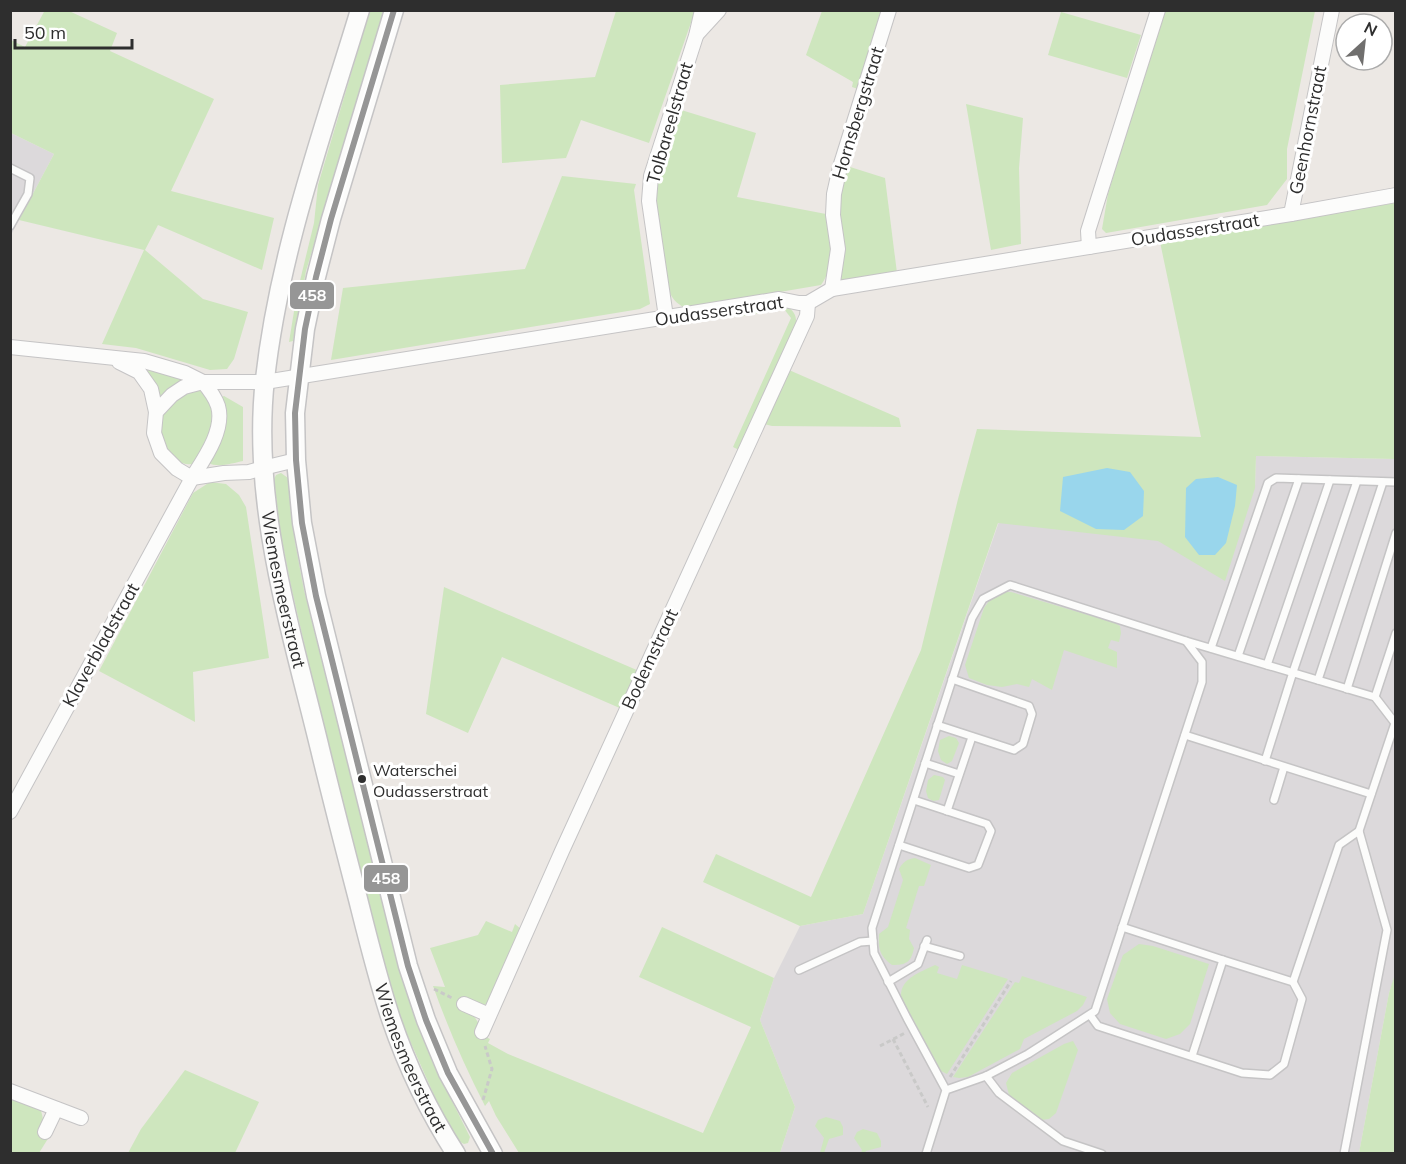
<svg xmlns="http://www.w3.org/2000/svg" width="1406" height="1164" font-family="Mulish,sans-serif">
<rect width="100%" height="100%" fill="#ece8e4"/>
<g fill="#dcd9db">
<polygon points="11,133 54,154 11,235"/>
<polygon points="1256,456 1395,459 1396,974 1389,993 1359,1153 780,1153 795,1107 760,1020 774,978 800,926 863,914 1002,513 1255,488"/>
</g>
<g fill="#cee6be">
<polygon points="45,10 69,11 117,33 110,51 214,99 171,191 274,218 262,270 158,225 145,250 203,299 248,312 234,359 227,369 210,370 136,348 102,344 144,250 19,220 54,154 11,133 11,40 25,47"/>
<polygon points="370,10 384,11 306,271 293,341 289,342 297,293 314,223 318,185"/>
<polygon points="616,11 695,11 649,143 581,120 566,158 502,163 500,85 595,77"/>
<polygon points="822,11 883,11 858,89 852,87 853,82 806,55"/>
<polygon points="1163,11 1315,11 1287,149 1287,179 1267,205 1106,233 1102,229 1108,194"/>
<polygon points="1061,12 1141,35 1127,78 1048,55"/>
<polygon points="966,104 1023,118 1019,168 1021,244 991,250"/>
<path d="M 678,109 L 756,133 L 737,197 L 826,214 C 829,237 836,265 821,285 L 685,308 C 676,303 672,299 669,290 L 654,195 L 654,185 Z"/>
<polygon points="847,166 885,178 897,273 843,282 840,280 838,198"/>
<polygon points="562,176 636,184 634,190 650,304 640,309 331,360 343,288 525,269"/>
<polygon points="1395,203 1395,459 1256,456 1255,488 1225,581 1158,541 998,523 863,914 800,926 703,882 716,854 811,897 921,650 958,499 977,429 1201,437 1160,242"/>
<path d="M 785,305 C 794,311 797,315 796,326 L 739,450 L 733,447 L 791,318 L 784,309 L 742,316 L 741,311 Z"/>
<polygon points="146,368 181,378 181,381 161,397 158,397 144,371"/>
<polygon points="789,370 899,418 901,427 772,426 764,424"/>
<path d="M 198,390 C 206,394 209,399 211,408 C 215,431 205,443 195,463 C 178,470 159,446 160,429 C 160,420 163,411 169,404 C 170,402 174,397 175,397 C 181,393 191,392 198,390 Z"/>
<path d="M 224,396 L 243,407 L 243,461 C 233,463 219,468 208,463 L 219,398 Z"/>
<polygon points="281,473 288,478 295,542 304,590 400,972 422,1035 433,1063 470,1137 468,1143 464,1144 458,1141 438,1104 410,1041 402,1025 382,960 330,756 291,586 280,530 274,479 276,475"/>
<polygon points="210,482 226,484 239,495 246,507 269,658 193,672 195,722 99,671 193,493"/>
<polygon points="444,587 639,671 622,709 502,657 468,733 426,714"/>
<polygon points="1000,592 1011,592 1115,623 1120,626 1121,633 1119,642 1111,640 1108,648 1117,652 1117,668 1064,650 1052,690 1032,679 1029,687 1017,684 1002,687 987,685 969,678 965,665 984,608 989,601"/>
<polygon points="949,736 956,738 959,743 952,761 947,764 941,760 938,751 940,740"/>
<polygon points="934,775 943,777 945,780 939,800 933,801 928,798 926,791 928,780"/>
<path d="M 915,858 L 931,865 L 924,886 L 919,886 L 906,928 L 910,930 L 909,939 L 914,948 C 911,962 907,965 892,965 C 880,956 878,949 879,934 L 888,927 L 903,880 L 899,869 C 903,862 907,859 915,858 Z"/>
<path d="M 486,921 L 512,932 L 515,924 L 522,930 L 490,1000 L 474,1016 L 479,1024 L 475,1032 L 490,1039 L 488,1043 L 508,1054 L 703,1133 L 751,1027 L 639,977 L 662,927 L 774,978 L 760,1020 L 795,1107 L 780,1153 L 519,1153 L 496,1116 L 489,1101 L 485,1106 C 465,1067 448,1028 433,986 L 445,987 L 430,948 L 478,935 Z"/>
<polygon points="1139,944 1153,946 1209,964 1190,1024 1180,1034 1166,1039 1120,1024 1110,1013 1107,999 1123,955"/>
<path d="M 935,965 L 939,967 L 937,973 L 957,979 L 962,965 L 1008,979 L 947,1074 L 941,1071 L 937,1064 L 901,997 C 900,978 921,972 935,965 Z"/>
<polygon points="1395,974 1395,1153 1359,1153 1389,993"/>
<polygon points="1022,976 1087,997 1083,1005 1077,1011 1024,1039 1020,1049 968,1077 959,1078 953,1077 1015,982 1019,983"/>
<polygon points="1073,1041 1078,1050 1056,1113 1049,1119 1041,1120 1009,1095 1006,1083 1012,1073 1064,1044"/>
<polygon points="185,1070 259,1102 235,1153 128,1153 141,1129"/>
<path d="M 10,1097 L 40,1108 C 45,1121 41,1125 49,1137 L 39,1153 L 11,1153 Z"/>
<polygon points="826,1117 840,1121 843,1127 843,1135 829,1139 824,1153 820,1153 824,1138 815,1126 818,1120"/>
<polygon points="863,1129 877,1133 881,1141 881,1147 866,1151 865,1153 861,1153 862,1150 854,1138 857,1132"/>
</g>
<g fill="#99d6ec">
<polygon points="1107,468 1130,472 1144,491 1143,516 1124,530 1096,529 1060,511 1063,477"/>
<polygon points="1218,477 1237,485 1235,506 1226,543 1215,555 1199,555 1185,537 1186,488 1196,479"/>
</g>
<g fill="none" stroke-linecap="round" stroke-linejoin="round">
<g stroke="#c5c4c5" stroke-width="10">
<g id="lane">
<polyline points="10,168 30,178 28,194 10,226"/>
<polyline points="1186,641 1375,697 1395,723 1359,831 1387,930 1344,1154"/>
<polyline points="1211,648 1268,483 1276,478 1396,482"/>
<polyline points="1238,656 1299,479"/>
<polyline points="1267,665 1330,480"/>
<polyline points="1318,680 1383,482"/>
<polyline points="1347,689 1396,533"/>
<polyline points="1375,697 1396,633"/>
<polyline points="937,725 1014,750 1023,744 1032,714 1029,706 952,679"/>
<polyline points="1185,735 1371,794"/>
<polyline points="1265,761 1293,672 1357,481"/>
<polyline points="925,763 959,774"/>
<polyline points="1274,800 1284,767"/>
<polyline points="947,811 972,737"/>
<polyline points="899,845 969,868 978,865 991,831 987,824 914,800"/>
<polyline points="924,946 960,956"/>
<polyline points="799,970 860,942 873,941"/>
<polyline points="888,982 918,964 927,940"/>
<polyline points="1293,982 1339,845 1359,831"/>
<polyline points="1090,1015 1098,1026 1242,1073 1270,1075 1284,1064 1302,999 1293,982 1223,960 1122,927"/>
<polyline points="1192,1056 1223,960"/>
<polyline points="986,1076 999,1093 1063,1141 1102,1154"/>
<polyline points="926,1154 946,1090 907,1018 874,953 872,928 972,618 983,599 1010,585 1186,641 1202,662 1202,682 1095,1011 1028,1054 986,1076 946,1090"/>
</g>
</g>
<g stroke="#c5c4c5" stroke-width="16">
<g id="street">
<polyline points="697,34 719,10"/>
<polyline points="1291,214 1332,10"/>
<polyline points="1089,247 1088,231 1158,10"/>
<polyline points="832,289 838,249 833,215 834,194 840,167 889,10"/>
<polyline points="666,317 649,201 651,176 696,36 702,10"/>
<polyline points="10,347 144,361 185,373 203,382 265,382 779,299 799,303 808,303 832,289 1291,214 1396,195"/>
<polyline points="119,362 139,372 151,389 156,412"/>
<polyline points="192,478 177,469 161,453 154,433 156,412 172,395 184,387 203,382"/>
<polyline points="192,478 224,473 249,472 263,468 296,460"/>
<path d="M 10,812 L 192,478 C 204,459 225,430 218,406 C 215,397 209,389 203,382"/>
<polyline points="464,1004 489,1015"/>
<polyline points="482,1032 562,851 807,316 808,303"/>
<polyline points="10,1091 81,1118"/>
<polyline points="45,1132 56,1109"/>
</g>
</g>
<g stroke="#c5c4c5" stroke-width="21">
<g id="secondary">
<path id="s1" d="M 360,10 C 323,132 279,253 265,379 C 251,504 291,629 320,749 C 332,799 345,849 358,899 C 368,939 378,980 391,1019 C 407,1066 429,1112 456,1154"/>
<polyline points="394,10 331,219 316,277 305,329 295,413 296,460 302,523 316,596 408,966 426,1020 448,1073 493,1154"/>
</g>
</g>
<g stroke="#c9c9c8" stroke-width="3" stroke-dasharray="4.5 3" stroke-linecap="butt">
<polyline points="434,989 452,998"/>
<polyline points="893,1039 928,1107"/>
<polyline points="880,1046 905,1033"/>
<polyline points="950,1077 1011,981"/>
<polyline points="483,1100 492,1069 485,1046"/>
</g>
<use href="#lane" stroke="#fcfcfb" stroke-width="7"/>
<use href="#street" stroke="#fcfcfb" stroke-width="14"/>
<use href="#secondary" stroke="#fcfcfb" stroke-width="18"/>
<g stroke="#fff" stroke-width="10">
<polyline id="bus-1" points="394,10 331,219 316,277 305,329 295,413 296,460 302,523 316,596 408,966 426,1020 448,1073 493,1154"/>
</g>
<use href="#bus-1" stroke="#969696" stroke-width="6"/>
</g>
<circle fill="#2e2e2e" stroke="#fff" stroke-width="2" cx="362" cy="779" r="5"/>
<g text-anchor="middle" stroke-width="6" stroke-linejoin="round" paint-order="stroke">
<g font-size="16" fill="#2e2e2e" stroke="#fff" text-anchor="start">
<text x="373" y="776">Waterschei<tspan x="373" dy="21">Oudasserstraat</tspan></text>
</g>
<g font-size="18" fill="#2e2e2e" stroke="#fff">
<text transform="translate(858 113) rotate(-73)" y="6">Hornsbergstraat</text>
<text transform="translate(670 123) rotate(-74)" y="6">Tolbareelstraat</text>
<text transform="translate(1308 130) rotate(-79)" y="6">Geenhornstraat</text>
<text transform="translate(1195 230) rotate(-9)" y="6">Oudasserstraat</text>
<text transform="translate(719 311) rotate(-8)" y="6">Oudasserstraat</text>
<text dy="6" stroke="none"><textPath href="#s1" startOffset="594">Wiemesmeerstraat</textPath></text>
<text transform="translate(101 645) rotate(-61)" y="6">Klaverbladstraat</text>
<text transform="translate(650 659) rotate(-65)" y="6">Bodemstraat</text>
<text dy="6" stroke="none"><textPath href="#s1" startOffset="1080">Wiemesmeerstraat</textPath></text>
</g>
</g>
<g stroke="#fff" stroke-width="2">
<rect x="289" y="281" width="46" height="29" rx="6" fill="#969696"/>
<rect x="363" y="864" width="46" height="29" rx="6" fill="#969696"/>
</g>
<g font-size="16" text-anchor="middle" font-weight="bold" fill="#fff">
<text x="312" y="301">458</text>
<text x="386" y="884">458</text>
</g>
<rect width="1406" height="1164" fill="none" stroke="#2e2e2e" stroke-width="24"/>
<g transform="translate(1364 42) rotate(27)"><circle r="28" fill="#ffffff" stroke="#ababab" stroke-width="1.5"/>
<path d="M0-4.5L10 22L0 15L-10 22Z" fill="#706f6e"/>
<text y="-9" font-size="16" font-weight="bold" text-anchor="middle" fill="#2e2e2e">N</text>
</g>
<path d="M15 39v9h117v-9" fill="none" stroke="#2e2e2e" stroke-width="3"/>
<text x="24" y="39" font-size="18" fill="#2e2e2e" stroke="#ffffff" stroke-width="4.5" paint-order="stroke">50 m</text>
</svg>
